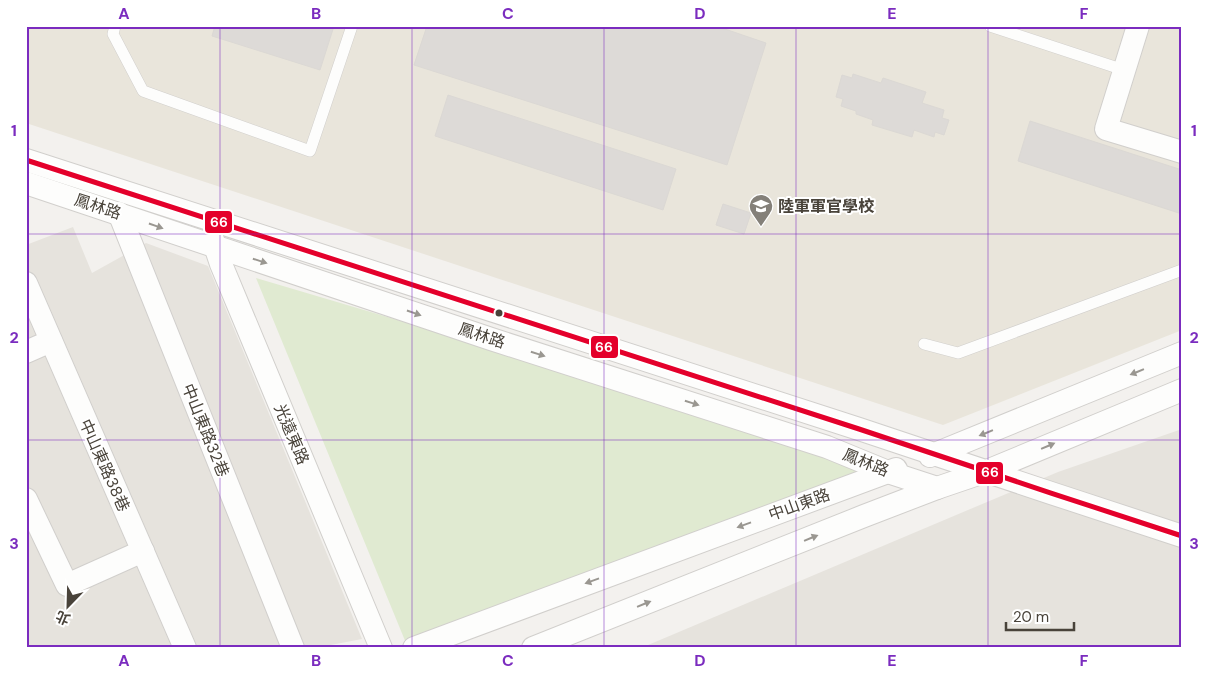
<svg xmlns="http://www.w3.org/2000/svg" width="1208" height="674" font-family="'DM Sans','Noto Sans TC',sans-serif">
<rect width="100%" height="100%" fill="#f3f1ee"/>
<g fill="#e6e3dd">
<polygon points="73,227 92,273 146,243 208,266 362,639 315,648 26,648 26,245"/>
<polygon points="1182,429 1182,648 641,648 1058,472"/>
</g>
<polygon fill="#e9e5db" points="26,26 1182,26 1182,330 943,425 26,123"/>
<polygon fill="#e0ead1" points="256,278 827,447 888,472 406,643"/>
<g fill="#dddad7" stroke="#dbd8d4">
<polygon points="215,26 334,26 320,70 212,36"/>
<polygon points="427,26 716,26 766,43 727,165 414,65"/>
<polygon points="853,74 881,83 883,78 926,92 922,103 944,110 942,118 949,120 944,135 935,132 934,137 914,130 912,137 872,125 873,120 856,114 856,111 841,106 843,99 836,97 842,75 852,78"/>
<polygon points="448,95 676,169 663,210 435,136"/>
<polygon points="1030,121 1182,170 1182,214 1018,161"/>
<polygon points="723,204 751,213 744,234 716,225"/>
</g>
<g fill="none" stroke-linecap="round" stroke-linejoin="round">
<g stroke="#d1cfcc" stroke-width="12">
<g id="service">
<polyline points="115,26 113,34 143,91 310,151 352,26"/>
<polyline points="990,26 1124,70"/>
<polyline points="924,344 958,353 1182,270"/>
</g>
</g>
<g stroke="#d1cfcc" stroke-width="24">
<g id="minor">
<polyline points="1138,26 1106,129 1182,152"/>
<path d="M 26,160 L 859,429 C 967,465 1074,501 1182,536"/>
<polyline points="26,183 491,339 827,447 888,472 937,488"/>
<polyline points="119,213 293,648"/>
<polyline points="212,237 221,264 381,648"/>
<polyline points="26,283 185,648"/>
<polyline points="26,352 51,341"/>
<polyline points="930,456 1182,353"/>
<polyline points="26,499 67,585 143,551"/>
<polyline points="414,648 896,469"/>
<polyline points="533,648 864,516 937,488 987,471 1182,390"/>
</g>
</g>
<use href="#service" stroke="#fdfdfc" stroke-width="11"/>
<use href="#minor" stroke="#fdfdfc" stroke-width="22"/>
<g stroke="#fff" stroke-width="9">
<path id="bus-1" d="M 26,160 L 859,429 C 967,465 1074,501 1182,536"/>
</g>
<use href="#bus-1" stroke="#e4002b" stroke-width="5"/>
</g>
<defs><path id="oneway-solid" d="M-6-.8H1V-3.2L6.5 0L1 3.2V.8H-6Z" transform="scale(1.25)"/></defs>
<g fill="#9a9791">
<use href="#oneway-solid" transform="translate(156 226) rotate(19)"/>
<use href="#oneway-solid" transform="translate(260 261) rotate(18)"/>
<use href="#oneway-solid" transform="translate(414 313) rotate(19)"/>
<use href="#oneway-solid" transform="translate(538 354) rotate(18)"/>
<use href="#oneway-solid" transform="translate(1137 372) rotate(158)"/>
<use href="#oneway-solid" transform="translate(692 403) rotate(18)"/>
<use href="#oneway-solid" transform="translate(986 433) rotate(158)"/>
<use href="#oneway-solid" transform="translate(1048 446) rotate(-23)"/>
<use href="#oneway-solid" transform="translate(744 525) rotate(160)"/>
<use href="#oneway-solid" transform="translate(811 538) rotate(-22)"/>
<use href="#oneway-solid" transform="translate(592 581) rotate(160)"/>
<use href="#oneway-solid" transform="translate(644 604) rotate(-22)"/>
</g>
<path fill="none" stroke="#7b2cbf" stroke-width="1" stroke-opacity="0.55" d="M 220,26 L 220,648M 412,26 L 412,648M 604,26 L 604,648M 796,26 L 796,648M 988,26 L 988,648M 26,234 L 1182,234M 26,440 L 1182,440"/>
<defs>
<g id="university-pin" transform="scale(1.25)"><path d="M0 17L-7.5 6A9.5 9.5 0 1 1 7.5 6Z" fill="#848079" stroke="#fff"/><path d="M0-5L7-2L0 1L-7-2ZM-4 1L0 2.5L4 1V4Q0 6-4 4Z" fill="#fff"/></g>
</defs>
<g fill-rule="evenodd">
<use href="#university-pin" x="761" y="206"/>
</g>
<circle fill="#49433a" stroke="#fff" stroke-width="2" cx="499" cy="313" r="4.5"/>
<g text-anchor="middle" stroke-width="4" stroke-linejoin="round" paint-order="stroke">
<g font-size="16" fill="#49433a" stroke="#fff">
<text transform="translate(98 206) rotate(18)" y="6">鳳林路</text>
<text transform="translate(482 335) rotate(18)" y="6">鳳林路</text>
<text transform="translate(206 430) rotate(68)" y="6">中山東路32巷</text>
<text transform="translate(292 434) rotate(67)" y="6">光遠東路</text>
<text transform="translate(866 462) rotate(22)" y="6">鳳林路</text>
<text transform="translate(105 465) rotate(66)" y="6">中山東路38巷</text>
<text transform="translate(799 504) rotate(-20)" y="6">中山東路</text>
</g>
<g font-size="16" font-weight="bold" fill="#49433a" stroke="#fff" text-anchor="start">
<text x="778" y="212">陸軍軍官學校</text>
</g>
</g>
<g stroke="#fff" stroke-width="2">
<rect x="204" y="210" width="29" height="24" rx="5" fill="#e4002b"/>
<rect x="590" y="335" width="29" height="24" rx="5" fill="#e4002b"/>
<rect x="975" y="461" width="29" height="24" rx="5" fill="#e4002b"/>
</g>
<g font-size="14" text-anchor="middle" font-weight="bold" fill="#fff">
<text x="219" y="227">66</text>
<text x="604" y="352">66</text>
<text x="990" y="477">66</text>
</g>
<rect width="1208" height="674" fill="none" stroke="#ffffff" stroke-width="55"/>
<g transform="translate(68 606) rotate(203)" stroke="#ffffff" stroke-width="4" paint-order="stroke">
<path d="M0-4L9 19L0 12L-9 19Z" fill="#49433a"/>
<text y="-8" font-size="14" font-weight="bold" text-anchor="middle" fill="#49433a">北</text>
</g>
<path d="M1006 622v8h68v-8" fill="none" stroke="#49433a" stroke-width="2.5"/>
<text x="1013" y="622" font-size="15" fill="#49433a" stroke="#ffffff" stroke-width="4" paint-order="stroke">20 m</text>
<rect x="28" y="28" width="1152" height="618" fill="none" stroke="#7b2cbf" stroke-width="2"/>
<g font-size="16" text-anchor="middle" font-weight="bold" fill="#7b2cbf">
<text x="124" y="19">A</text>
<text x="316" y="19">B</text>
<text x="508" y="19">C</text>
<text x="700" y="19">D</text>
<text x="892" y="19">E</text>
<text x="1084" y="19">F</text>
<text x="14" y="136">1</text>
<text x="1194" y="136">1</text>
<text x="14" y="343">2</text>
<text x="1194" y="343">2</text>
<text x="14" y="549">3</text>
<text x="1194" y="549">3</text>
<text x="124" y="666">A</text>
<text x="316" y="666">B</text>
<text x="508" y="666">C</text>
<text x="700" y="666">D</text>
<text x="892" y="666">E</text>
<text x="1084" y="666">F</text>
</g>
</svg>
